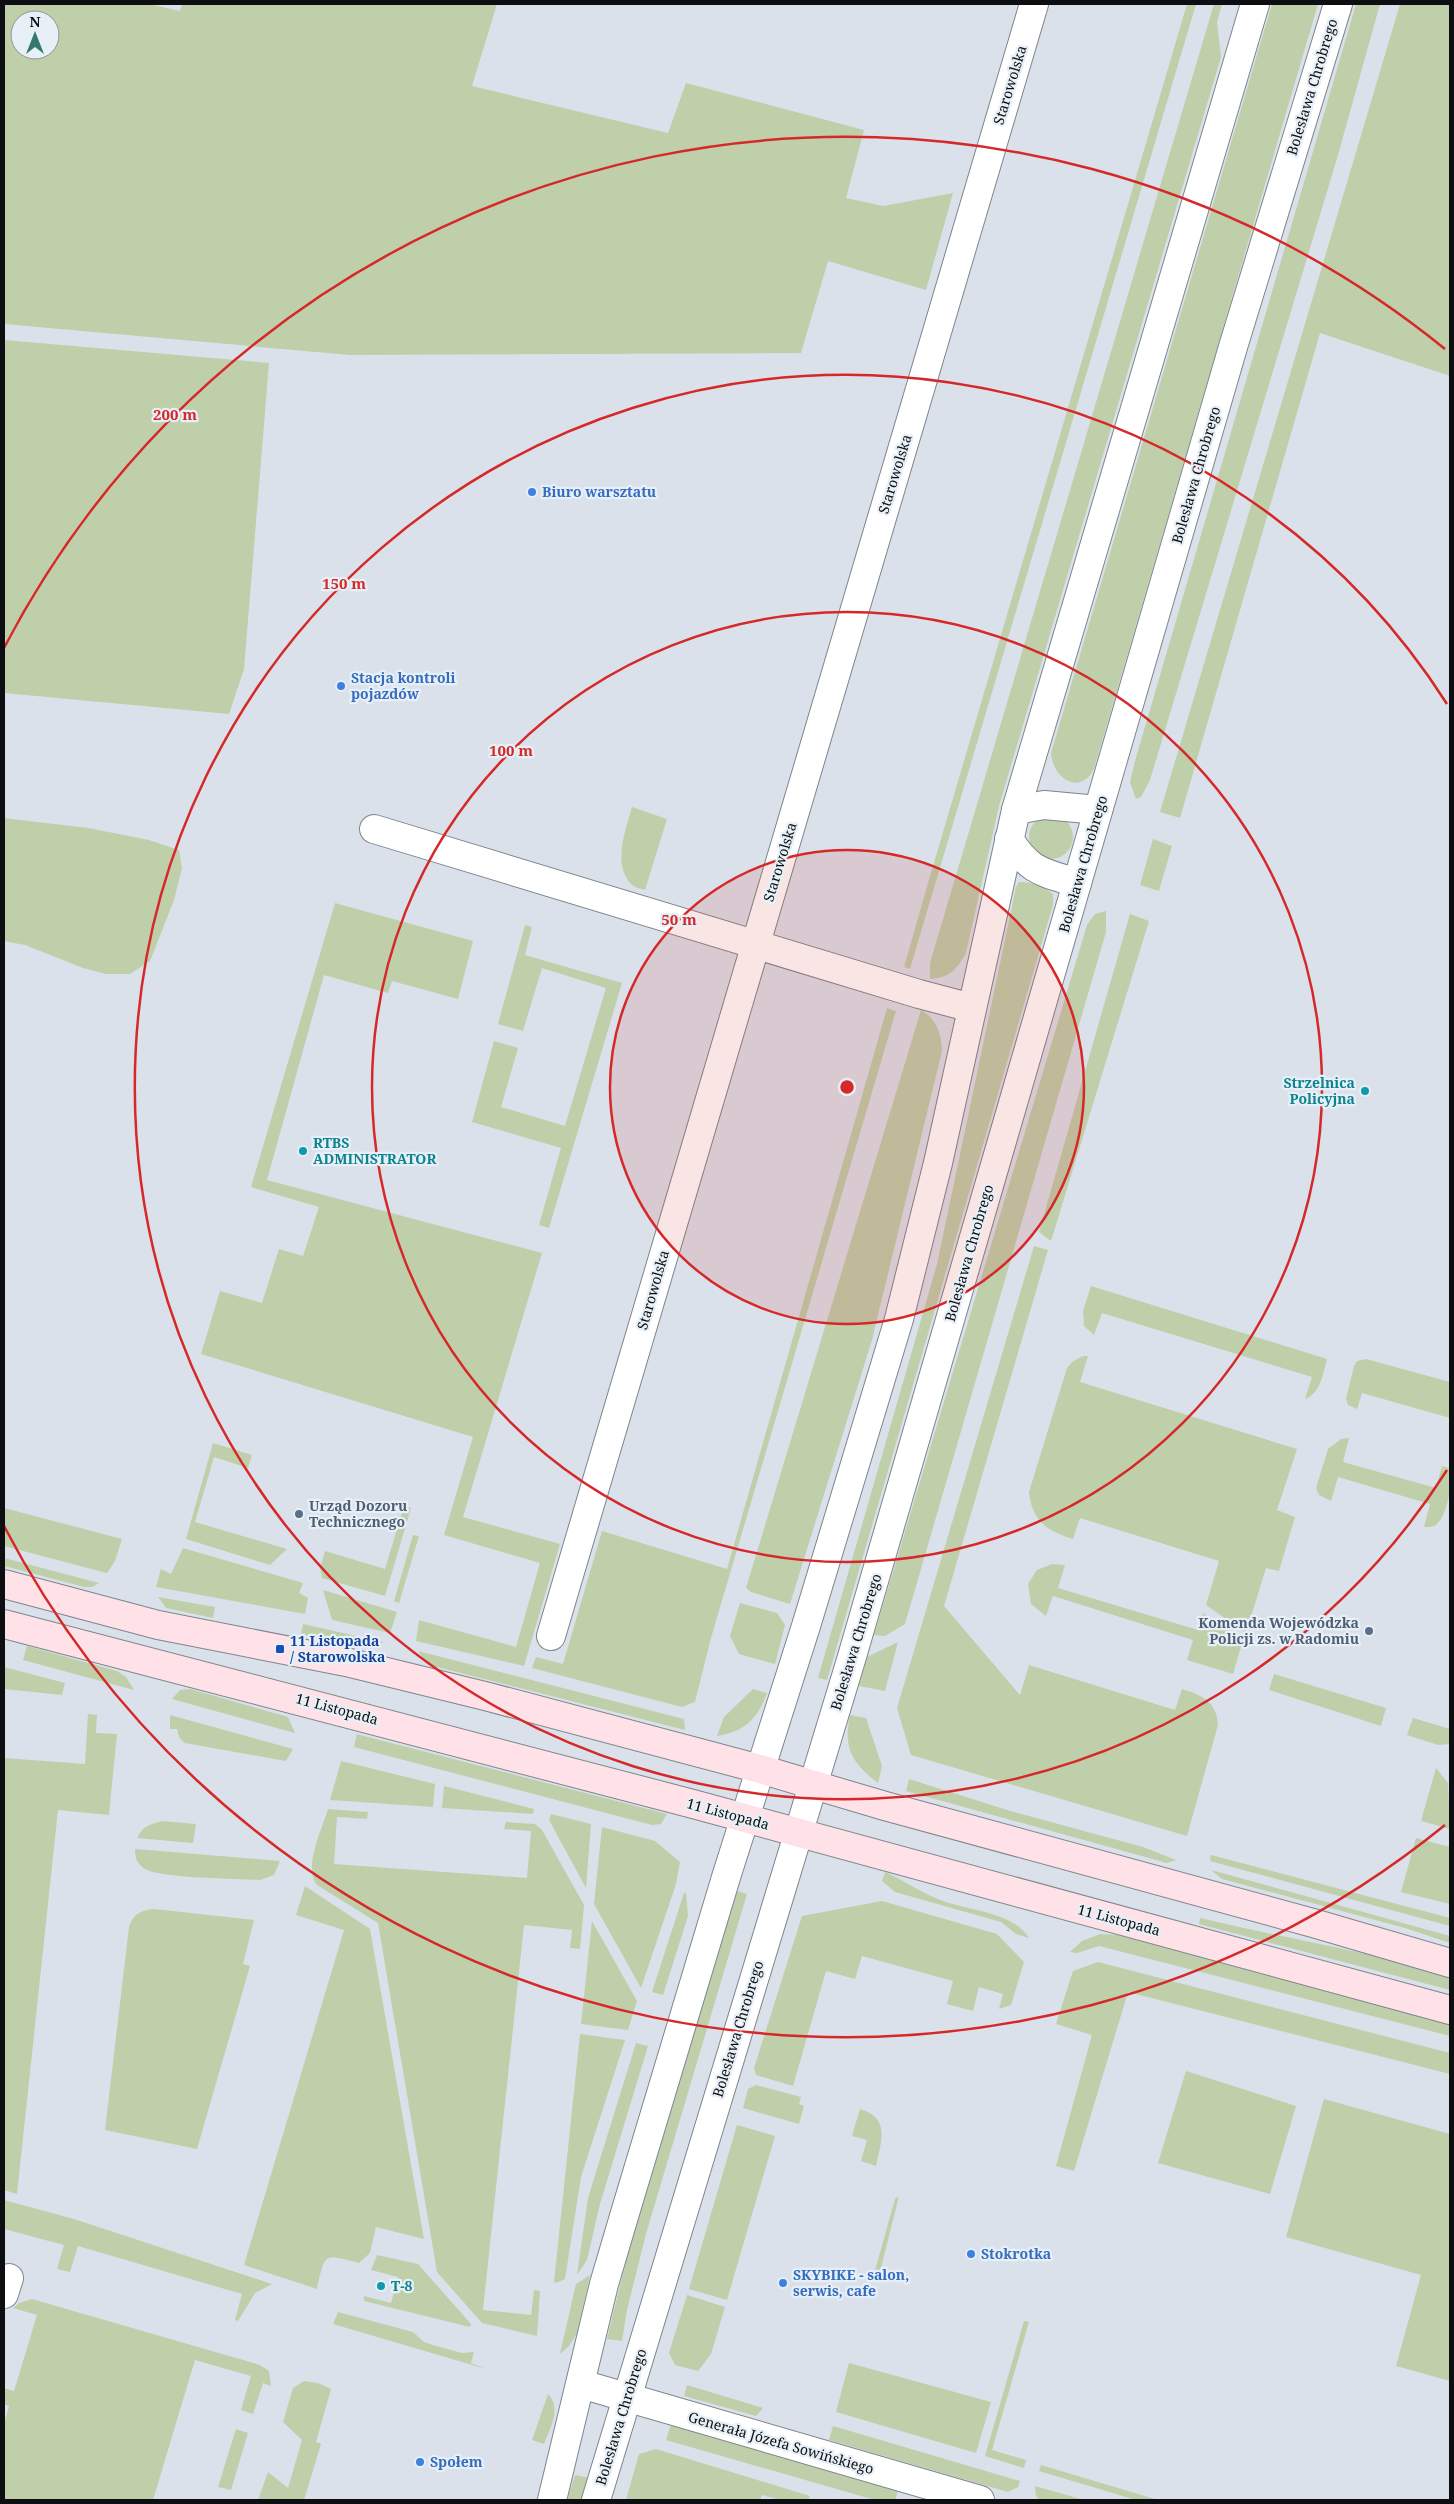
<svg xmlns="http://www.w3.org/2000/svg" width="1454" height="2504" font-family="'Noto Serif',serif">
<rect width="100%" height="100%" fill="#dae1ea"/>
<g fill="#bfcfaa" fill-rule="evenodd">
<path d="M 4,4 L 149,4 L 180,11 L 182,4 L 497,4 L 472,86 L 668,133 L 686,83 L 864,130 L 846,198 L 883,206 L 953,193 L 926,290 L 828,261 L 801,353 L 350,355 L 4,324 ZM 20,20 L 50,20 L 50,50 L 20,50 Z"/>
<polygon points="1187,4 1196,4 910,969 904,967 928,883"/>
<path d="M 1214,4 L 1222,4 L 1217,22 L 1221,57 L 999,806 L 966,953 C 957,969 950,978 930,979 L 930,963 Z"/>
<path d="M 1272,4 L 1318,4 L 1098,755 C 1096,760 1095,769 1091,774 C 1074,795 1052,774 1051,753 Z"/>
<polygon points="1356,4 1380,4 1338,155 1150,780 1141,797 1136,799 1130,782 1135,761"/>
<polygon points="1400,4 1450,4 1450,376 1320,333 1180,818 1160,812"/>
<polygon points="4,340 269,363 244,669 229,714 4,693"/>
<path d="M 632,807 L 667,819 L 645,890 C 641,889 634,887 631,884 C 612,864 626,829 632,807 Z"/>
<circle cx="1051" cy="837" r="22"/>
<polygon points="4,818 88,828 149,840 179,850 182,868 174,900 150,961 130,974 106,974 83,968 25,945 4,941"/>
<polygon points="1153,839 1172,846 1159,891 1140,885"/>
<path d="M 1019,882 C 1032,882 1043,886 1053,894 L 1053,905 L 827,1680 L 818,1678 L 937,1264 L 1016,887 Z"/>
<polygon points="335,903 473,941 458,999 392,981 388,993 324,975 267,1180 542,1253 463,1517 560,1544 524,1666 416,1641 419,1620 516,1647 540,1563 444,1535 473,1437 201,1354 220,1291 262,1303 279,1249 303,1256 319,1207 251,1187"/>
<polygon points="1106,911 1106,932 905,1624 885,1636 874,1635 1087,925 1095,914"/>
<polygon points="1130,914 1149,921 1051,1241 1039,1232"/>
<polygon points="525,925 532,927 525,955 622,983 549,1228 539,1225 561,1148 472,1122 494,1041 518,1048 501,1107 565,1126 606,988 542,968 523,1031 498,1024"/>
<polygon points="887,1008 896,1011 711,1638 695,1702 682,1707 532,1668 536,1657 563,1664 602,1531 727,1569"/>
<path d="M 921,1010 C 937,1019 941,1033 942,1051 L 872,1340 L 790,1604 L 751,1592 L 746,1588 Z"/>
<path d="M 1034,1246 L 1048,1250 L 944,1606 L 1020,1695 L 1029,1665 L 1175,1710 L 1182,1689 C 1202,1695 1217,1702 1218,1725 L 1187,1836 L 911,1755 L 897,1708 Z"/>
<path d="M 1091,1286 L 1327,1359 C 1323,1373 1321,1393 1305,1399 L 1312,1377 L 1102,1313 L 1094,1335 L 1084,1326 L 1083,1311 Z"/>
<path d="M 1083,1356 L 1088,1356 L 1080,1382 L 1297,1449 L 1277,1510 L 1295,1517 L 1279,1571 L 1266,1568 L 1246,1633 L 1206,1605 L 1219,1561 L 1080,1518 L 1073,1539 C 1047,1531 1032,1521 1029,1492 L 1067,1368 L 1072,1362 Z"/>
<polygon points="1366,1359 1450,1382 1450,1418 1362,1393 1357,1409 1348,1405 1346,1399 1354,1366 1357,1361"/>
<path d="M 1349,1438 L 1343,1462 L 1436,1488 L 1442,1466 L 1449,1468 C 1454,1480 1447,1517 1436,1525 C 1432,1527 1428,1527 1424,1527 L 1430,1504 L 1338,1477 L 1331,1501 L 1319,1495 L 1316,1488 L 1328,1449 L 1341,1439 Z"/>
<polygon points="213,1443 252,1455 248,1468 214,1457 195,1522 287,1549 270,1565 186,1539"/>
<polygon points="404,1506 411,1508 385,1596 322,1578 320,1568 325,1551 385,1569"/>
<polygon points="4,1508 122,1539 115,1561 107,1573 4,1546"/>
<polygon points="413,1535 419,1536 399,1603 394,1601"/>
<polygon points="183,1548 303,1583 299,1593 308,1598 305,1614 156,1587 161,1569 171,1574"/>
<polygon points="4,1558 99,1583 92,1587 84,1587 4,1566"/>
<polygon points="1052,1564 1065,1565 1058,1588 1198,1630 1203,1613 1243,1640 1233,1674 1187,1660 1193,1640 1053,1596 1046,1616 1031,1604 1028,1584 1037,1570"/>
<polygon points="323,1590 397,1612 390,1633 332,1620"/>
<polygon points="158,1597 215,1607 213,1618 166,1608"/>
<polygon points="740,1603 777,1613 785,1625 775,1664 739,1654 730,1636"/>
<path d="M 303,1624 L 383,1642 C 369,1653 319,1638 301,1634 Z"/>
<polygon points="898,1642 885,1691 859,1686 867,1657"/>
<polygon points="27,1646 117,1671 126,1677 134,1690 23,1660"/>
<polygon points="418,1651 684,1719 685,1730 433,1666 426,1662"/>
<polygon points="4,1667 65,1683 62,1695 4,1689"/>
<polygon points="1274,1674 1386,1708 1381,1726 1269,1690"/>
<polygon points="190,1689 288,1717 295,1733 172,1699 180,1690"/>
<path d="M 753,1689 L 767,1693 C 758,1718 745,1732 717,1736 L 724,1717 Z"/>
<polygon points="88,1714 97,1715 96,1733 117,1734 109,1815 58,1810 17,2194 4,2190 4,1758 85,1764"/>
<polygon points="170,1715 293,1749 286,1761 185,1743 179,1737 177,1729 170,1729"/>
<path d="M 850,1715 L 866,1718 L 882,1766 L 878,1783 C 852,1763 843,1748 850,1715 Z"/>
<polygon points="1413,1718 1450,1729 1450,1744 1438,1745 1407,1735"/>
<polygon points="357,1734 360,1735 667,1814 661,1824 652,1825 354,1747"/>
<polygon points="341,1761 435,1784 433,1807 330,1800"/>
<polygon points="1436,1768 1448,1783 1450,1829 1421,1821"/>
<polygon points="909,1779 1007,1810 1143,1847 1176,1860 1167,1863 906,1791"/>
<polygon points="444,1786 534,1809 533,1814 442,1808"/>
<path d="M 328,1809 L 368,1812 L 367,1819 L 337,1817 L 334,1864 L 527,1878 L 531,1831 L 504,1829 L 506,1822 L 535,1824 L 542,1830 L 584,1905 L 580,1949 L 570,1948 L 572,1930 L 524,1925 L 483,2310 L 531,2315 L 534,2290 L 540,2291 L 537,2336 L 482,2323 L 437,2272 L 378,1923 L 317,1885 C 303,1868 322,1829 328,1809 Z"/>
<polygon points="551,1814 591,1824 586,1888 549,1820"/>
<path d="M 162,1821 L 196,1824 L 193,1843 L 137,1838 C 142,1827 150,1824 162,1821 Z"/>
<polygon points="602,1827 655,1841 680,1862 676,1884 641,1988 594,1904"/>
<polygon points="1416,1838 1450,1847 1450,1904 1401,1892"/>
<path d="M 135,1849 L 280,1861 L 274,1875 L 260,1880 C 237,1879 160,1878 145,1869 C 137,1864 135,1858 135,1849 Z"/>
<polygon points="1211,1855 1450,1918 1450,1926 1210,1861"/>
<polygon points="1211,1870 1450,1936 1450,1943 1405,1928 1222,1879"/>
<path d="M 885,1872 C 905,1881 923,1894 943,1901 C 970,1911 1013,1912 1029,1938 L 1016,1934 L 1001,1922 L 895,1892 L 882,1881 Z"/>
<path d="M 305,1886 L 370,1929 L 424,2239 L 376,2227 L 370,2253 L 359,2263 C 323,2254 325,2252 317,2289 L 244,2265 L 344,1930 L 296,1915 Z"/>
<polygon points="737,1891 747,1894 646,2234 627,2310 622,2341 607,2339 630,2244"/>
<polygon points="684,1893 686,1893 688,1916 663,1995 652,1992"/>
<polygon points="882,1901 997,1934 1024,1962 1011,2005 999,2009 1003,1994 979,1987 973,2011 947,2004 953,1981 862,1956 855,1979 826,1971 793,2086 756,2075 754,2068 802,1916"/>
<path d="M 154,1909 L 254,1920 L 243,1964 L 250,1966 L 197,2149 L 105,2130 L 129,1927 C 133,1914 141,1910 154,1909 Z"/>
<path d="M 1200,1918 C 1284,1938 1368,1952 1450,1975 L 1450,1990 L 1199,1924 Z"/>
<polygon points="592,1921 637,2001 628,2030 581,2024"/>
<polygon points="1100,1934 1119,1935 1450,2021 1450,2036 1099,1946 1077,1953 1070,1952 1082,1941"/>
<polygon points="1098,1962 1450,2053 1450,2074 1128,1992 1074,2171 1056,2166 1092,2035 1056,2024 1073,1971"/>
<polygon points="580,2034 625,2040 581,2177 565,2279 556,2283 554,2282"/>
<polygon points="636,2043 648,2046 600,2204 587,2260 577,2275 588,2198"/>
<polygon points="1186,2071 1296,2106 1270,2194 1158,2163"/>
<polygon points="756,2085 801,2097 799,2104 804,2106 799,2124 743,2108 748,2089"/>
<polygon points="1324,2099 1450,2134 1450,2381 1396,2366 1421,2275 1286,2237"/>
<path d="M 860,2109 C 891,2118 881,2142 876,2166 L 861,2161 L 867,2140 L 852,2136 Z"/>
<polygon points="737,2125 775,2136 727,2300 689,2289"/>
<polygon points="899,2196 879,2276 874,2274 895,2199"/>
<polygon points="4,2200 74,2219 272,2284 255,2293 238,2321 235,2320 242,2294 78,2246 70,2272 57,2269 64,2245 4,2229"/>
<polygon points="377,2255 418,2264 471,2324 470,2327 364,2301 364,2296 391,2303 398,2277 371,2270"/>
<polygon points="590,2275 577,2333 569,2346 560,2354 576,2284"/>
<polygon points="687,2295 725,2307 711,2354 698,2371 675,2365 669,2353"/>
<polygon points="32,2299 260,2365 269,2371 271,2386 263,2383 253,2414 241,2410 251,2376 195,2360 153,2500 4,2500 4,2424 9,2406 4,2404 4,2388 14,2391 37,2315 13,2308 19,2303"/>
<polygon points="338,2312 413,2332 424,2342 436,2346 462,2353 474,2352 471,2363 486,2369 333,2324"/>
<polygon points="1024,2321 1029,2322 992,2450 1026,2460 1024,2468 985,2456"/>
<polygon points="849,2363 991,2402 976,2453 836,2412"/>
<polygon points="304,2381 318,2383 331,2389 316,2442 321,2444 304,2500 258,2500 268,2472 288,2488 302,2440 283,2422 293,2388"/>
<polygon points="687,2385 763,2408 756,2416 684,2396"/>
<path d="M 548,2394 C 562,2409 550,2428 544,2444 L 532,2440 Z"/>
<polygon points="671,2424 898,2491 895,2500 875,2500 666,2440"/>
<polygon points="833,2426 1020,2481 1018,2487 1008,2492 829,2440"/>
<polygon points="236,2429 248,2433 231,2490 218,2487"/>
<polygon points="656,2449 810,2496 808,2500 780,2500 762,2495 760,2500 626,2500 639,2454"/>
<polygon points="1041,2465 1158,2500 1136,2500 1039,2471"/>
<polygon points="575,2475 589,2478 581,2500 567,2500"/>
<polygon points="1035,2486 1084,2500 1039,2500 1036,2496"/>
</g>
<g fill="none" stroke-linecap="round" stroke-linejoin="round">
<g stroke="#7e858c" stroke-width="30">
<g id="minor">
<polyline points="1016,810 1044,805 1098,810"/>
<polyline points="374,829 919,994 972,1008"/>
<path d="M 1009,839 C 1030,872 1042,872 1077,883"/>
<polyline points="551,1636 1034,4"/>
<polyline points="4,2294 9,2278"/>
<polyline points="581,2384 980,2500"/>
</g>
</g>
<g stroke="#7e858c" stroke-width="30">
<g id="tertiary">
<polyline points="552,2500 604,2284 625,2213 727,1874 806,1626 899,1319 938,1163 1016,810 1255,4"/>
<polyline points="596,2500 851,1660 1233,347 1338,4"/>
</g>
</g>
<g stroke="#7e858c" stroke-width="30">
<g id="secondary">
<polyline points="4,1584 158,1625 346,1662 485,1696 760,1769 885,1806 1313,1923 1450,1963"/>
<polyline points="4,1624 693,1804 1450,2010"/>
</g>
</g>
<use href="#minor" stroke="#fff" stroke-width="28"/>
<use href="#tertiary" stroke="#fff" stroke-width="28"/>
<use href="#secondary" stroke="#fee2e8" stroke-width="28"/>
</g>
<circle cx="847" cy="1087" r="237" fill="#d62828" fill-opacity=".12"/>
<g fill="none" stroke="#d62828" stroke-width="2.5">
<circle cx="847" cy="1087" r="237"/>
<circle cx="847" cy="1087" r="475"/>
<path d="M1447 1470A712 712 0 1 1 1447 704"/>
<path d="M1445 1825A950 950 0 0 1 4 1526M4 648A950 950 0 0 1 1445 349"/>
</g>
<g fill="#3f7fe0" stroke="#e7eff7" stroke-width="2">
<circle cx="532" cy="492" r="5"/>
<circle cx="341" cy="686" r="5"/>
<circle cx="971" cy="2254" r="5"/>
<circle cx="783" cy="2283" r="5"/>
<circle cx="420" cy="2462" r="5"/>
</g>
<g fill="#0f9aa8" stroke="#e7eff7" stroke-width="2">
<circle cx="1365" cy="1091" r="5"/>
<circle cx="303" cy="1151" r="5"/>
<circle cx="381" cy="2286" r="5"/>
</g>
<g fill="#5c6f8a" stroke="#e7eff7" stroke-width="2">
<circle cx="299" cy="1514" r="5"/>
<circle cx="1369" cy="1631" r="5"/>
</g>
<rect fill="#1a4fb4" stroke="#e7eff7" stroke-width="2" x="275" y="1644" width="10" height="10" rx="2.5"/>
<g text-anchor="middle" stroke-width="4.5" stroke-linejoin="round" paint-order="stroke">
<g font-size="14" fill="#0c0e11" stroke="#e7eff7">
<text transform="translate(1010 85) rotate(-73)" y="5">Starowolska</text>
<text transform="translate(1312 87) rotate(-73)" y="5">Bolesława Chrobrego</text>
<text transform="translate(895 474) rotate(-73)" y="5">Starowolska</text>
<text transform="translate(1196 475) rotate(-74)" y="5">Bolesława Chrobrego</text>
<text transform="translate(780 862) rotate(-73)" y="5">Starowolska</text>
<text transform="translate(1083 864) rotate(-74)" y="5">Bolesława Chrobrego</text>
<text transform="translate(969 1253) rotate(-74)" y="5">Bolesława Chrobrego</text>
<text transform="translate(653 1290) rotate(-74)" y="5">Starowolska</text>
<text transform="translate(856 1642) rotate(-73)" y="5">Bolesława Chrobrego</text>
<text transform="translate(337 1709) rotate(15)" y="5">11 Listopada</text>
<text transform="translate(728 1814) rotate(15)" y="5">11 Listopada</text>
<text transform="translate(1119 1920) rotate(15)" y="5">11 Listopada</text>
<text transform="translate(738 2029) rotate(-73)" y="5">Bolesława Chrobrego</text>
<text transform="translate(621 2417) rotate(-73)" y="5">Bolesława Chrobrego</text>
<text transform="translate(781 2443) rotate(16)" y="5">Generała Józefa Sowińskiego</text>
</g>
<g font-size="14" font-weight="bold" fill="#366cbe" stroke="#e7eff7" text-anchor="start">
<text x="542" y="497">Biuro warsztatu</text>
<text x="351" y="683">Stacja kontroli<tspan x="351" dy="16">pojazdów</tspan></text>
<text x="981" y="2259">Stokrotka</text>
<text x="793" y="2280">SKYBIKE - salon,<tspan x="793" dy="16">serwis, cafe</tspan></text>
<text x="430" y="2467">Społem</text>
</g>
<g font-size="14" font-weight="bold" fill="#0d838f" stroke="#e7eff7" text-anchor="start">
<text x="1355" y="1088" text-anchor="end">Strzelnica<tspan x="1355" dy="16">Policyjna</tspan></text>
<text x="313" y="1148">RTBS<tspan x="313" dy="16">ADMINISTRATOR</tspan></text>
<text x="391" y="2291">T-8</text>
</g>
<g font-size="14" font-weight="bold" fill="#4e5e75" stroke="#e7eff7" text-anchor="start">
<text x="309" y="1511">Urząd Dozoru<tspan x="309" dy="16">Technicznego</tspan></text>
<text x="1359" y="1628" text-anchor="end">Komenda Wojewódzka<tspan x="1359" dy="16">Policji zs. w Radomiu</tspan></text>
</g>
<g font-size="14" font-weight="bold" fill="#164399" stroke="#e7eff7" text-anchor="start">
<text x="290" y="1646">11 Listopada<tspan x="290" dy="16">/ Starowolska</tspan></text>
</g>
</g>
<circle cx="847" cy="1087" r="8" fill="#d62828" stroke="#e7eff7" stroke-width="2.5"/>
<g font-size="15" text-anchor="middle" font-weight="bold" fill="#d62828" stroke="#e7eff7" stroke-width="4.5" stroke-linejoin="round" paint-order="stroke">
<text x="175" y="420">200 m</text>
<text x="344" y="589">150 m</text>
<text x="511" y="756">100 m</text>
<text x="679" y="925">50 m</text>
</g>
<rect width="1454" height="2504" fill="none" stroke="#0c0e11" stroke-width="10"/>
<g transform="translate(35 35)"><circle r="24" fill="#e7eff7" stroke="#8f959b"/>
<path d="M0-4L9 19L0 12L-9 19Z" fill="#33786d"/>
<text y="-8" font-size="14" font-weight="bold" text-anchor="middle" fill="#0c0e11">N</text>
</g>
</svg>
